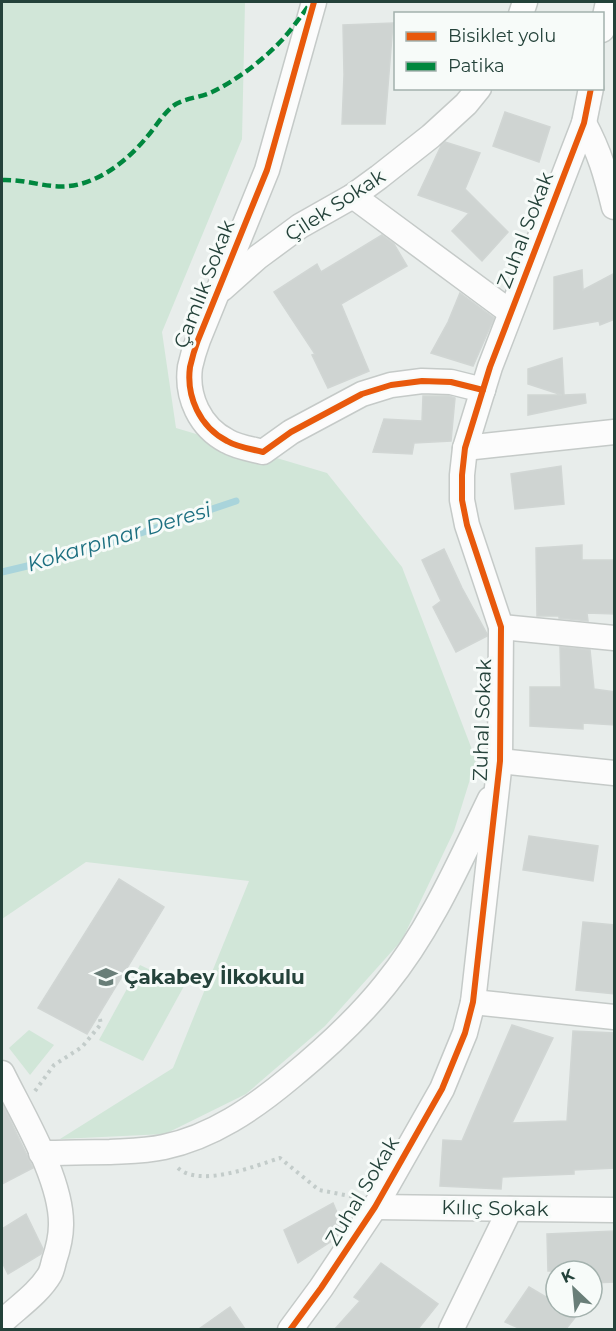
<svg xmlns="http://www.w3.org/2000/svg" width="616" height="1331" font-family="Montserrat,sans-serif">
<rect width="100%" height="100%" fill="#e8edeb"/>
<g fill="#d1e6d8">
<polygon points="2,2 245,2 242,139 162,332 176,428 327,473 402,567 476,760 454,831 402,940 325,1026 246,1094 165,1134 60,1139 173,1068 249,881 86,862 2,919"/>
<polygon points="140,965 184,986 143,1061 99,1040"/>
<polygon points="29,1030 54,1045 30,1075 9,1048"/>
</g>
<g fill="none" stroke-linecap="round" stroke-linejoin="round">
<polyline stroke="#a9d4db" stroke-width="7" points="2,572 78,554 236,501"/>
</g>
<g fill="#cfd4d2" stroke="#d1d6d4" stroke-width="1.5">
<polygon points="393,23 385,124 342,124 344,75 343,25"/>
<polygon points="505,112 550,127 539,162 493,146"/>
<polygon points="445,142 480,153 465,189 508,232 482,261 452,231 469,213 418,195 441,146"/>
<polygon points="382,235 394,244 407,266 341,304 369,371 328,388 312,355 315,354 274,292 317,264 321,272"/>
<polygon points="582,270 583,290 615,273 615,319 600,325 599,321 554,329 554,277"/>
<polygon points="460,293 494,318 473,366 431,353 448,322"/>
<polygon points="562,358 564,395 585,394 586,403 528,415 528,395 562,395 528,384 528,369"/>
<polygon points="423,396 449,396 455,398 451,441 414,443 412,454 373,452 384,419 422,421"/>
<polygon points="561,466 564,504 515,509 511,474"/>
<polygon points="582,545 582,560 615,560 615,614 587,613 588,621 559,618 559,616 537,616 536,548"/>
<polygon points="444,549 462,588 487,634 487,636 456,652 433,607 441,601 422,560"/>
<polygon points="560,647 590,650 594,689 615,692 615,725 583,723 583,729 530,726 530,687 561,687"/>
<polygon points="529,836 598,846 593,881 523,870"/>
<polygon points="119,879 164,907 87,1034 38,1008"/>
<polygon points="583,922 615,925 615,994 576,990"/>
<polygon points="512,1025 553,1038 512,1123 567,1121 573,1031 615,1033 615,1168 574,1170 574,1174 502,1177 501,1189 440,1186 443,1140 462,1141"/>
<polygon points="2,1103 33,1168 2,1184"/>
<polygon points="333,1203 344,1229 338,1237 298,1263 284,1230"/>
<polygon points="26,1214 43,1249 41,1254 8,1274 2,1262 2,1229"/>
<polygon points="615,1231 615,1282 592,1283 592,1271 548,1271 547,1234"/>
<polygon points="381,1263 438,1304 418,1329 335,1329 360,1301 354,1297"/>
<polygon points="529,1287 556,1303 556,1307 563,1307 577,1315 566,1329 521,1329 505,1322"/>
<polygon points="230,1307 245,1329 199,1329"/>
</g>
<g fill="none" stroke-linecap="round" stroke-linejoin="round">
<g stroke="#c5cac8" stroke-width="27">
<g id="minor">
<path d="M 314,2 L 267,170 L 198,340 C 195,348 192,358 190,367 C 186,397 200,427 227,441 C 237,447 251,449 263,452 L 291,432 L 362,394 L 391,385 L 422,381 L 451,382 L 483,390"/>
<polyline points="521,14 525,2"/>
<polyline points="602,30 608,2"/>
<path d="M 584,123 C 600,153 606,175 614,207"/>
<polyline points="353,196 510,312"/>
<polyline points="222,289 258,257 300,226 353,196 379,177 431,136 466,104 479,88"/>
<polyline points="465,448 614,432"/>
<polyline points="501,627 614,638"/>
<polyline points="500,761 614,773"/>
<polyline points="473,1002 614,1017"/>
<path d="M 2,1073 C 22,1114 62,1179 61,1225 C 61,1237 58,1249 54,1261 C 53,1265 52,1270 50,1274 C 39,1293 18,1307 2,1322"/>
<path d="M 41,1153 C 64,1153 87,1152 110,1152 C 128,1151 146,1151 164,1147 C 212,1137 254,1108 291,1077 C 325,1049 357,1020 385,985 C 430,930 459,863 490,799"/>
<polyline points="375,1207 614,1210"/>
<polyline points="290,1330 321,1288 375,1207 442,1089 465,1033 473,1002 500,761 501,627 467,525 462,500 462,475 465,448 490,367 584,123 591,88"/>
<polyline points="451,1330 510,1209"/>
</g>
</g>
<g stroke="#c3ccca" stroke-width="4" stroke-dasharray="3 4.5" stroke-linecap="butt">
<polyline points="35,1091 54,1065 82,1047 101,1024 99,1015"/>
<path d="M 178,1168 C 200,1188 255,1166 280,1158 L 319,1190 L 355,1197"/>
</g>
<use href="#minor" stroke="#fcfcfc" stroke-width="24"/>
<path stroke="#00873e" stroke-width="4.5" stroke-dasharray="9 4.5" stroke-linecap="butt" d="M 2,180 C 35,179 57,195 92,180 C 112,172 132,155 146,138 C 155,128 162,115 173,106 C 184,98 199,98 212,92 C 237,80 262,61 282,40 C 292,29 301,16 310,4"/>
<g stroke="#f7fbf9" stroke-width="10">
<g id="cycleway">
<path d="M 314,2 L 267,170 L 198,340 C 195,348 192,358 190,367 C 186,397 200,427 227,441 C 237,447 251,449 263,452 L 291,432 L 362,394 L 391,385 L 422,381 L 451,382 L 483,390"/>
<polyline points="290,1330 321,1288 375,1207 442,1089 465,1033 473,1002 500,761 501,627 467,525 462,500 462,475 465,448 490,367 584,123 591,88"/>
</g>
</g>
<use href="#cycleway" stroke="#e8590c" stroke-width="6"/>
</g>
<defs>
<g id="school-bare" transform="scale(1.8)"><path d="M0-5L7-2L0 1L-7-2ZM-4 1L0 2.5L4 1V4Q0 6-4 4Z" fill="#697e78" stroke="#f7fbf9" stroke-width="2.5" paint-order="stroke"/></g>
</defs>
<g fill-rule="evenodd">
<use href="#school-bare" x="106" y="977"/>
</g>
<g text-anchor="middle" stroke-width="6" stroke-linejoin="round" paint-order="stroke">
<g font-size="20" fill="#24423a" stroke="#f7fbf9">
<text transform="translate(335 205) rotate(-33)" y="7">Çilek Sokak</text>
<text transform="translate(525 230) rotate(-69)" y="7">Zuhal Sokak</text>
<text transform="translate(204 284) rotate(-69)" y="7">Çamlık Sokak</text>
<text transform="translate(482 720) rotate(-88)" y="7">Zuhal Sokak</text>
<text transform="translate(362 1191) rotate(-59)" y="7">Zuhal Sokak</text>
<text transform="translate(495 1208) rotate(1)" y="7">Kılıç Sokak</text>
</g>
<g font-size="20" font-weight="bold" fill="#24423a" stroke="#f7fbf9" text-anchor="start">
<text x="124" y="984">Çakabey İlkokulu</text>
</g>
<g font-size="21" font-style="italic" fill="#1c6f80" stroke="#f7fbf9">
<text transform="translate(119 537) rotate(-17)" y="7">Kokarpınar Deresi</text>
</g>
</g>
<rect width="616" height="1331" fill="none" stroke="#24423a" stroke-width="6"/>
<rect x="394" y="12" width="210" height="78" fill="#f7fbf9" stroke="#a3b1ad" stroke-width="1.5"/>
<rect x="406" y="32" width="30" height="9" fill="#e8590c" stroke="#a3b1ad" stroke-width="1.5"/>
<text x="448" y="42" font-size="18" fill="#24423a">Bisiklet yolu</text>
<rect x="406" y="62" width="30" height="9" fill="#00873e" stroke="#a3b1ad" stroke-width="1.5"/>
<text x="448" y="72" font-size="18" fill="#24423a">Patika</text>
<g transform="translate(574 1289) rotate(334)"><circle r="28" fill="#f7fbf9" stroke="#a3b1ad" stroke-width="1.5"/>
<path d="M0-4.5L10 22L0 15L-10 22Z" fill="#697e78"/>
<text y="-9" font-size="16" font-weight="bold" text-anchor="middle" fill="#24423a">K</text>
</g>
</svg>
